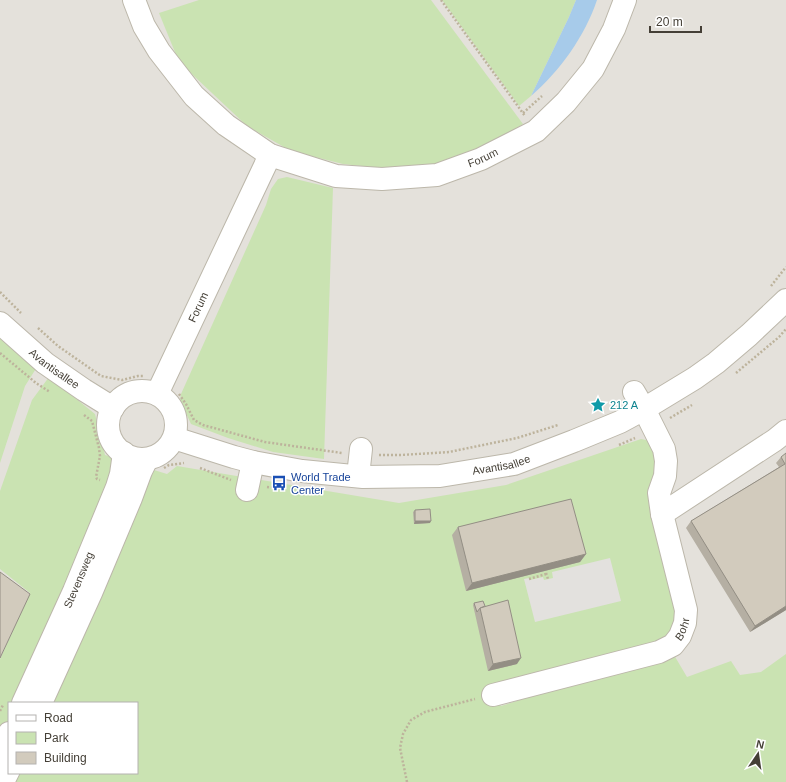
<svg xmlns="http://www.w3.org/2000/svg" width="786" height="782" font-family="Helvetica,sans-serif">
<rect width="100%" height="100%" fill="#f2efe6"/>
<path fill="#e4e1db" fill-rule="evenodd" d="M 0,0 L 786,0 L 786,782 L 0,782 ZM 9,703 L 137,703 L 137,773 L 9,773 Z"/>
<g fill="#cae3b2" fill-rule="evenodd">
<polygon points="199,0 431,0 523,124 495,141 449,161 410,171 343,164 291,151 247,126 179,62 159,13"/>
<polygon points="442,0 576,0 569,17 531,96 519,106"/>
<polygon points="287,177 333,188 324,459 273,452 228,438 191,424 180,400 181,394 266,205 271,189 278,179"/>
<polygon points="0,337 37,367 25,386 0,463"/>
<path d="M 49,377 L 95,414 L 105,455 L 167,474 L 177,466 L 399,503 L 506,485 L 641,439 L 651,441 L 659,455 L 679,610 L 674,655 L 687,677 L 731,661 L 740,675 L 761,672 L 786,654 L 786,782 L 0,782 L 0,659 L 30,593 L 0,569 L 0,491 L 32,400 ZM 551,670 L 556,689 L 501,706 L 486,687 ZM 9,703 L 137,703 L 137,773 L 9,773 Z"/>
</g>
<polygon fill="#e3e1de" points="610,558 621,601 535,622 524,579 529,578 530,580 543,577 544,580 553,578 552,572"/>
<path fill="#a7cbea" d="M 576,0 L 597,0 C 585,36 560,71 531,96 L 569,17 Z"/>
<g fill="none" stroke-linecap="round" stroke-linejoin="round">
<g stroke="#bcb7aa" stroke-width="24">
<g id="minor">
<path id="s1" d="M 134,0 L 144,26 L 159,51 L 194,96 L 226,125 L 270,155 L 336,176 L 382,179 L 437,175 L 481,159 L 536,131 L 566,102 L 593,69 L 614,29 L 625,0"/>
<path id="s2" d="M 0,323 L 45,363 L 84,390 L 113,408"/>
<circle cx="142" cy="425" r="34"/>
<path id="s3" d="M 157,394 L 270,155"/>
<path id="s4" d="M 174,438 L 234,457 L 253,462 L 302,471 L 363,477 L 440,476 L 514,464 L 574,441 L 620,422 L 644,409 L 695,378 L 716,363 L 749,335 L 786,300"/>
<polyline points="358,476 361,449"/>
<polyline points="247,490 253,462"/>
<polyline points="662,514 775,440 786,431"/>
<path id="s5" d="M 493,695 L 659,652 L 673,645 L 680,636 L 685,623 L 686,610 L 662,514 L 659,493 L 665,476 L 666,461 L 664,449 L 644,409 L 634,392"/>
<path id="s6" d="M 23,703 L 74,591 L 117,487 L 121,474 L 124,453"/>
<polyline points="41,703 91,593 131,498 141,471 147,459"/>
<polyline points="0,753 9,733"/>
<polyline points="3,782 9,770"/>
</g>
</g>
<g stroke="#bdb39c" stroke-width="2.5" stroke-dasharray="2 2" stroke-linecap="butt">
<polyline points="441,0 525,116"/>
<polyline points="523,113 542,96"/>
<polyline points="771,286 786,267"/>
<polyline points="0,292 21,313"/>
<polyline points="38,328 58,346 101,376 122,380 138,376 144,376"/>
<polyline points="0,353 36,383 50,392"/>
<polyline points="736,373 779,337 786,329"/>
<polyline points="179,394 186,404 194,420 203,425 265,442 342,453"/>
<polyline points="84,415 92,421 99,448 100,456 96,477 97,479 100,480"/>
<polyline points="670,418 692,405"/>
<polyline points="619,445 635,438"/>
<polyline points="379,455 401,455 449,452 517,438 558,425"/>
<polyline points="164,468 169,465 184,463"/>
<polyline points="200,468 231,480"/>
<polyline points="267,487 286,489"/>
<polyline points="546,573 548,579"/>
<polyline points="529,579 546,574"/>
<polyline points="0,711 3,705"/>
<polyline points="407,782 400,748 403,734 411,720 425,712 475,699"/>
</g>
<use href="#minor" stroke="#fff" stroke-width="22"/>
</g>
<g fill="#b5afa3">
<polygon points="786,453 786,610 750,632 686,528 691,521 779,467 776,463 781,457"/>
<polygon points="415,510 430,523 414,524 413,512"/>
<polygon points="458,527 586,554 580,562 466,591 452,535"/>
<polygon points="474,603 485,606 517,664 488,671 473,605"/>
</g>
<g fill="#938e84">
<polygon points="415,521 431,521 430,523 414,524"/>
<polygon points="586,554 580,562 466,591 472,583"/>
<polygon points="786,606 786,610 750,632 755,626"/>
<polygon points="521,658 517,664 488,671 493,664"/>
</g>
<g fill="#d2cbbd" stroke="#938e84">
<polygon points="786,453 786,606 755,626 691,521 785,464 781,457"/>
<polygon points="571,499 586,554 472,583 458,527"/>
<polygon points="430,509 431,521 415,521 415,510"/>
<polygon points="0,572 30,594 0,658"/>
<polygon points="508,600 521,658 493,664 480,608"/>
<polygon points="483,601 485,606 480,608 477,612 474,603"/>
</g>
<defs>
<g id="sight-bare" transform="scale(1.2)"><path d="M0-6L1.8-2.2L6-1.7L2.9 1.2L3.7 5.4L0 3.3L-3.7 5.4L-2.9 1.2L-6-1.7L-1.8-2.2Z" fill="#0f9aa8" stroke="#fff" stroke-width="2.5" paint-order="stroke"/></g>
<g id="bus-bare" transform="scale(1.2)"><path d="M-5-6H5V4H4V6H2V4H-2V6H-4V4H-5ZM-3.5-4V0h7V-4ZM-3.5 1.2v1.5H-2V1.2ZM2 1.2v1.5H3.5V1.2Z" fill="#1a4fb4" stroke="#fff" stroke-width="2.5" paint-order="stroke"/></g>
</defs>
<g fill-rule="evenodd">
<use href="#sight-bare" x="598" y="405"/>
<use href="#bus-bare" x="279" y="483"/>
</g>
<g text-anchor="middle" stroke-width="3" stroke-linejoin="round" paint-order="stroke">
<g font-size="11" fill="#443f36" stroke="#fff">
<text dy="4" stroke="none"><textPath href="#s1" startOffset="430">Forum</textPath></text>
<text dy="4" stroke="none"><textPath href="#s3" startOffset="96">Forum</textPath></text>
<text dy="4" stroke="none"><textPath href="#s2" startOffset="71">Avantisallee</textPath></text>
<text dy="4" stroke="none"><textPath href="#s4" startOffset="333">Avantisallee</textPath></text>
<text dy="4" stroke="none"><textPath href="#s6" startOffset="135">Stevensweg</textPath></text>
<text dy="4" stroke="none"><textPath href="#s5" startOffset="206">Bohr</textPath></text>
</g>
<g font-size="11" fill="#0d838f" stroke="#fff" text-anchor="start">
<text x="610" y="409">212 A</text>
</g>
<g font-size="11" fill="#164399" stroke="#fff" text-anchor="start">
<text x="291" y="481">World Trade<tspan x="291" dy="13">Center</tspan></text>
</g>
</g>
<rect x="8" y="702" width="130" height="72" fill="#ffffff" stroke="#b4b2af"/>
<rect x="16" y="715" width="20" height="6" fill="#ffffff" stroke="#b4b2af"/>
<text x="44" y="722" font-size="12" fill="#443f36">Road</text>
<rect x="16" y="732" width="20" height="12" fill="#cae3b2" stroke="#b4b2af"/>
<text x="44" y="742" font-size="12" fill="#443f36">Park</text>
<rect x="16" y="752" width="20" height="12" fill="#d2cbbd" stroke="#b4b2af"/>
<text x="44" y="762" font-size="12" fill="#443f36">Building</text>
<g transform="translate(758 754) rotate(13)" stroke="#ffffff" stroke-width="3" paint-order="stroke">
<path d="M0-3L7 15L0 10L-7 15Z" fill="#443f36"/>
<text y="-6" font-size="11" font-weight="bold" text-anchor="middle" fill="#443f36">N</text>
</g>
<path d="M650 26v6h51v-6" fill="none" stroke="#443f36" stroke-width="2"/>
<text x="656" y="26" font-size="12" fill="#443f36" stroke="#ffffff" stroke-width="3" paint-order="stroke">20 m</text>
</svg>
